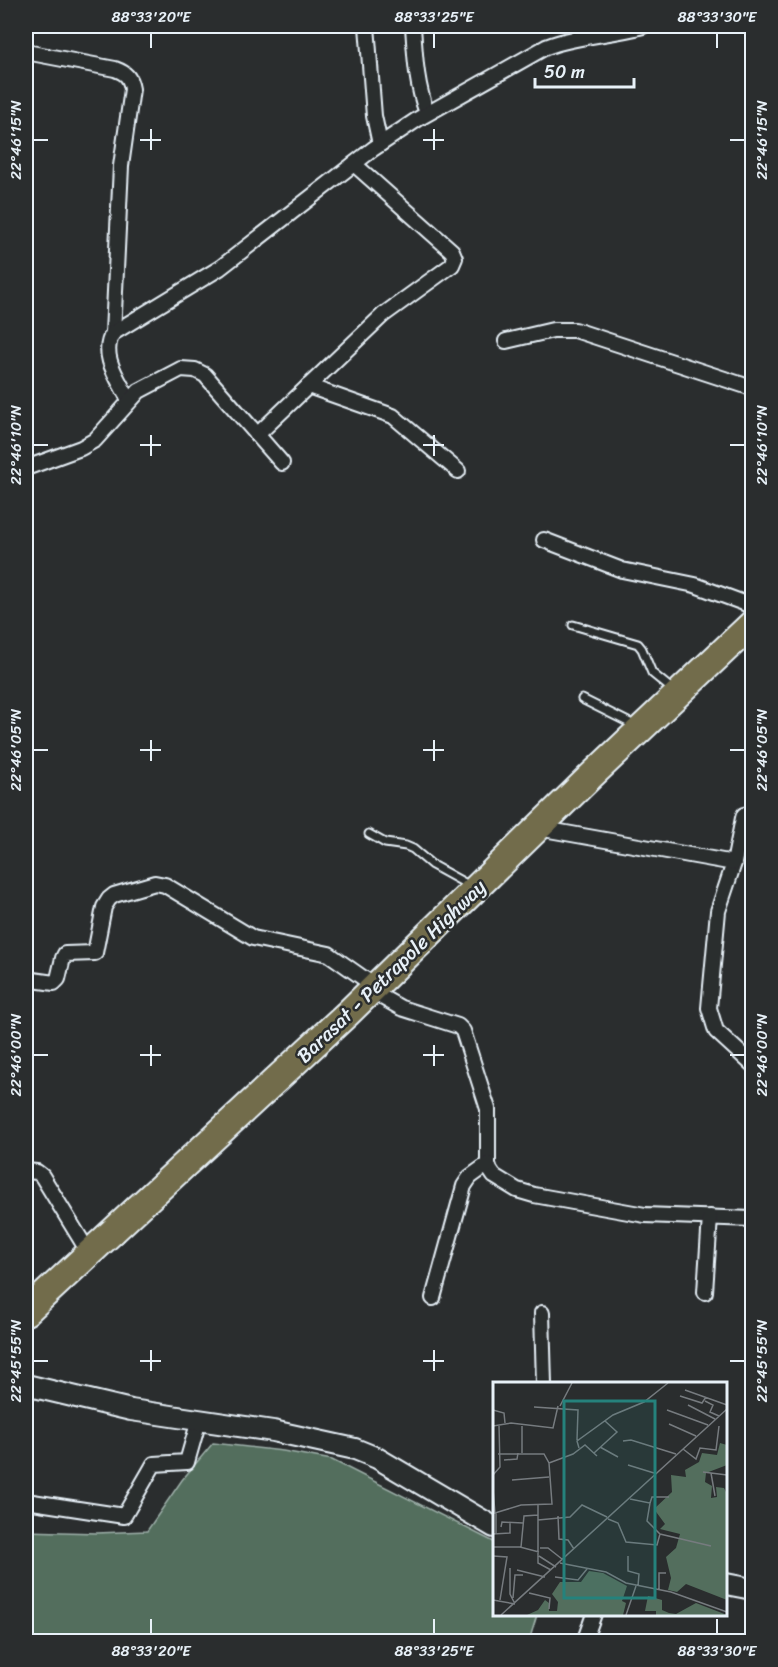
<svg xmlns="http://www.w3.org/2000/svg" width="778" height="1667" font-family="Sriracha,sans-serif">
<rect width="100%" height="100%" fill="#2a2d2e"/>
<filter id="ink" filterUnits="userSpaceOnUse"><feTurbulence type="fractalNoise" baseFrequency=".0167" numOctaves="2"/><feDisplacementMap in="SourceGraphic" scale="12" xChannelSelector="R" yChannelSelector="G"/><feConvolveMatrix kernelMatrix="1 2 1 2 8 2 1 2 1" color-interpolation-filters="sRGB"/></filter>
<g filter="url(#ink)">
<polygon fill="#536e5d" stroke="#9eb0aa" stroke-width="1.5" points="213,1443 283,1451 332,1460 494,1542 494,1614 537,1615 529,1641 26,1641 26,1531 97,1533 147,1531 182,1480"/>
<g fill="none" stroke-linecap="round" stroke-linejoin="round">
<g stroke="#e8f1f8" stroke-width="11">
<g id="lane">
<polyline points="573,625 638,644 642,649 652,673 674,691"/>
<polyline points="582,699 636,726"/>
<polyline points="369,834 385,843 406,846 413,849 432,865 472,887"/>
</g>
</g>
<g stroke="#e8f1f8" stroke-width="18">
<g id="street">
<polyline points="367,26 374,116 380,144"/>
<path d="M 413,26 C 415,56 416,84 427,113"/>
<path d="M 26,52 L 115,69 C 126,73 130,77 132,89 L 121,166 L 113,333"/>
<polyline points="506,341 553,330 575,330 752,388"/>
<polyline points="308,386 393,416 458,471"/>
<path d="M 129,400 C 119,380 99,355 113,333 L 220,268 L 373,149 L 418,119 L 546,47 C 577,35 611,35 643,26"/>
<polyline points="257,435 383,315 452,265 455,258 452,251 354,164"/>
<polyline points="26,468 81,448 95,440 139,391 181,369 195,370 205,375 282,463"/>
<polyline points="544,540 622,570 695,585 752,606"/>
<polyline points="538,828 734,863 718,911 709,1008 716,1031 752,1064"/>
<polyline points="734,863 743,818 744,815 752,813"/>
<polyline points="26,979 54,983 58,979 63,958 65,954 95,953 104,907 109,899 114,895 155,883 165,885 253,938 329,954 376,987"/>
<polyline points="371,991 401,1008 458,1026 463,1031 488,1109 488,1164 490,1170 494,1176 517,1190 534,1195 645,1215 752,1219"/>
<polyline points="26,1171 37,1172 42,1176 89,1253"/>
<polyline points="705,1292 710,1217"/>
<polyline points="433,1298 464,1186 470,1177 488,1164"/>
<polyline points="542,1313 544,1384"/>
<polyline points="26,1501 124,1516 154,1464 187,1462 199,1420"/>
<polyline points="584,1642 594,1614"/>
</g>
</g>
<g stroke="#e8f1f8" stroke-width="24">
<g id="secondary">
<polyline points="26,1385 131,1410 273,1431 355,1449 377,1458 494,1527"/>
<polyline points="726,1584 752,1589"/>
</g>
</g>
<g stroke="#e8f1f8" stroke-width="30">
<polyline id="highway" points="26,1312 348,1013 591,776 752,624"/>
</g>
<use href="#lane" stroke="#2a2d2e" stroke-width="7"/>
<use href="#street" stroke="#2a2d2e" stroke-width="14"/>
<use href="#secondary" stroke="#2a2d2e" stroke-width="20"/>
<use href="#highway" stroke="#726c4b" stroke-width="26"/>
</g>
</g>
<path fill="none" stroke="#e8f1f8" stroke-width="2" d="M 151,33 L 151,48M 434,33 L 434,48M 717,33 L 717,48M 151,129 L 151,150M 434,129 L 434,150M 33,140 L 48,140M 140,140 L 161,140M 423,140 L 444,140M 730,140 L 745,140M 151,435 L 151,456M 434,435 L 434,456M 33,445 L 48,445M 140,445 L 161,445M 423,445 L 444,445M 730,445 L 745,445M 151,740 L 151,761M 434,740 L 434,761M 33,750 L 48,750M 140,750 L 161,750M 423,750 L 444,750M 730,750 L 745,750M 151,1045 L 151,1066M 434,1045 L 434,1066M 33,1055 L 48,1055M 140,1055 L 161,1055M 423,1055 L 444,1055M 730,1055 L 745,1055M 151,1350 L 151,1371M 434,1350 L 434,1371M 33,1361 L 48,1361M 140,1361 L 161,1361M 423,1361 L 444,1361M 730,1361 L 745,1361M 151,1619 L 151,1634M 434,1619 L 434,1634M 717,1619 L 717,1634"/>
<g text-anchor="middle" stroke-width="5" stroke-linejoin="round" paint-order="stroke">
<g font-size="20" fill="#e8f1f8" stroke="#2a2d2e">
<text transform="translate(391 971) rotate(-44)" y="7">Barasat - Petrapole Highway</text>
</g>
</g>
<g transform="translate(493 1382)">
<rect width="234" height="234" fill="#2a2d2e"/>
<path d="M 227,61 L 234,63 L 234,83 L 213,91 L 212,100 L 219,104 L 218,116 L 224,115 L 223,105 L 231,106 L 234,112 L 234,218 L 193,202 L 184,210 L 175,208 L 178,196 L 173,175 L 183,166 L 187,152 L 167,147 L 172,142 L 161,127 L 179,110 L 178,93 L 193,95 L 192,88 L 206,80 L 209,71 L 224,73 ZM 96,189 L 110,191 L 134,204 L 129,219 L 133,221 L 130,233 L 34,233 L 45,228 L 52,218 L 56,221 L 56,229 L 64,229 L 65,220 L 59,212 L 67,200 L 88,200 ZM 155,214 L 169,218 L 169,228 L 176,231 L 183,232 L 203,221 L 234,233 L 163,233 L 163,229 L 152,229 Z" fill="#536e5d"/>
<path fill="none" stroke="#767b7f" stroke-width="1.5" d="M 192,8 L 234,23M 187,14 L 209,21 L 213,15M 212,19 L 220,23 L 217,30 L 226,34M 195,23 L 222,37M 67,24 L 79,1M 41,25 L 85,28 L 84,58M 0,28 L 11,31 L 12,41M 174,28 L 215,43M 176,42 L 203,54M 0,44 L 18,41 L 60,46 L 65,24M 130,59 L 138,58 L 183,72M 107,65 L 125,75M 86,66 L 84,59 L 120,33 L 151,20 L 175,1M 190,67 L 203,77 L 207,66 L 223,68 L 226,44M 29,71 L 29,44M 101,71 L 124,50 L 112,39M 11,78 L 24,77 L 25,71M 56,81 L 80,72 L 92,63 L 104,74M 135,83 L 161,91M 210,90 L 234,93M 218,91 L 222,114M 0,93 L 7,85 L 6,43M 19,98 L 56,95M 0,107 L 2,131 L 28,123 L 59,122 L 56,81 L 51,72 L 5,72M 137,117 L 157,121 L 154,139 L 167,152 L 218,164M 157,121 L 159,115 L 176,115M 45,123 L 45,181 L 58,188M 3,131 L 3,152M 65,134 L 66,157 L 75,158 L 81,167M 115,137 L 125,141 L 133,160 L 164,163 L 167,152M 45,138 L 77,135 L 89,123 L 114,135M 8,145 L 9,140 L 30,141M 0,152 L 17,151 L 17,140M 0,165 L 27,165 L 46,170M 28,165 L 31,134 L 45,133M 47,166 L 55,166 L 69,177M 0,174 L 14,175 L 7,218M 46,174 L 63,185M 135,174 L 135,189 L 146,192 L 145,204M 67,181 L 113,190 L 133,201 L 178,210 L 234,230M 17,186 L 17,212 L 21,220M 24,188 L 52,195M 62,195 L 85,198 L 94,187M 166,208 L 166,191 L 173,191M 36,211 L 57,216 L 56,227M 20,216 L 22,193 L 30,193M 0,218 L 22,222M 8,233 L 234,27M 133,233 L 143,204"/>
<path fill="#25827c" fill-opacity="0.15" stroke="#25827c" stroke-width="3" d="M 71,19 L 162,19 L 162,216 L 71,216 Z"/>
<rect width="234" height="234" fill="none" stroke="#e8f1f8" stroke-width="3"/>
</g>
<rect width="778" height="1667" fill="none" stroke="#2a2d2e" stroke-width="66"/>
<path d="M535 78v9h99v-9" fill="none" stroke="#e8f1f8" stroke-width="3"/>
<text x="544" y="78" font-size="18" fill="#e8f1f8" stroke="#2a2d2e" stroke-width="4.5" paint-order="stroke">50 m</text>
<rect x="33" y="33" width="712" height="1601" fill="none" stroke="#e8f1f8" stroke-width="2"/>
<g font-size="15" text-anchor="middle" fill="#e8f1f8">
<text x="151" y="22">88°33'20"E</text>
<text x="434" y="22">88°33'25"E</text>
<text x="717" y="22">88°33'30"E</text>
<text transform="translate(16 140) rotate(-90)" y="5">22°46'15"N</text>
<text transform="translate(762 140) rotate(-90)" y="5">22°46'15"N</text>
<text transform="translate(16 445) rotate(-90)" y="5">22°46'10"N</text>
<text transform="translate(762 445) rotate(-90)" y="5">22°46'10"N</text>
<text transform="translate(16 750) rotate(-90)" y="5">22°46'05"N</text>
<text transform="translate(762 750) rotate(-90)" y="5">22°46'05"N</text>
<text transform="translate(16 1055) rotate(-90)" y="5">22°46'00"N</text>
<text transform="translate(762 1055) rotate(-90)" y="5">22°46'00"N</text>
<text transform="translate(16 1361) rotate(-90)" y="5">22°45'55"N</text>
<text transform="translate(762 1361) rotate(-90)" y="5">22°45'55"N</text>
<text x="151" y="1656">88°33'20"E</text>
<text x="434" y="1656">88°33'25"E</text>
<text x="717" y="1656">88°33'30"E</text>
</g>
</svg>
